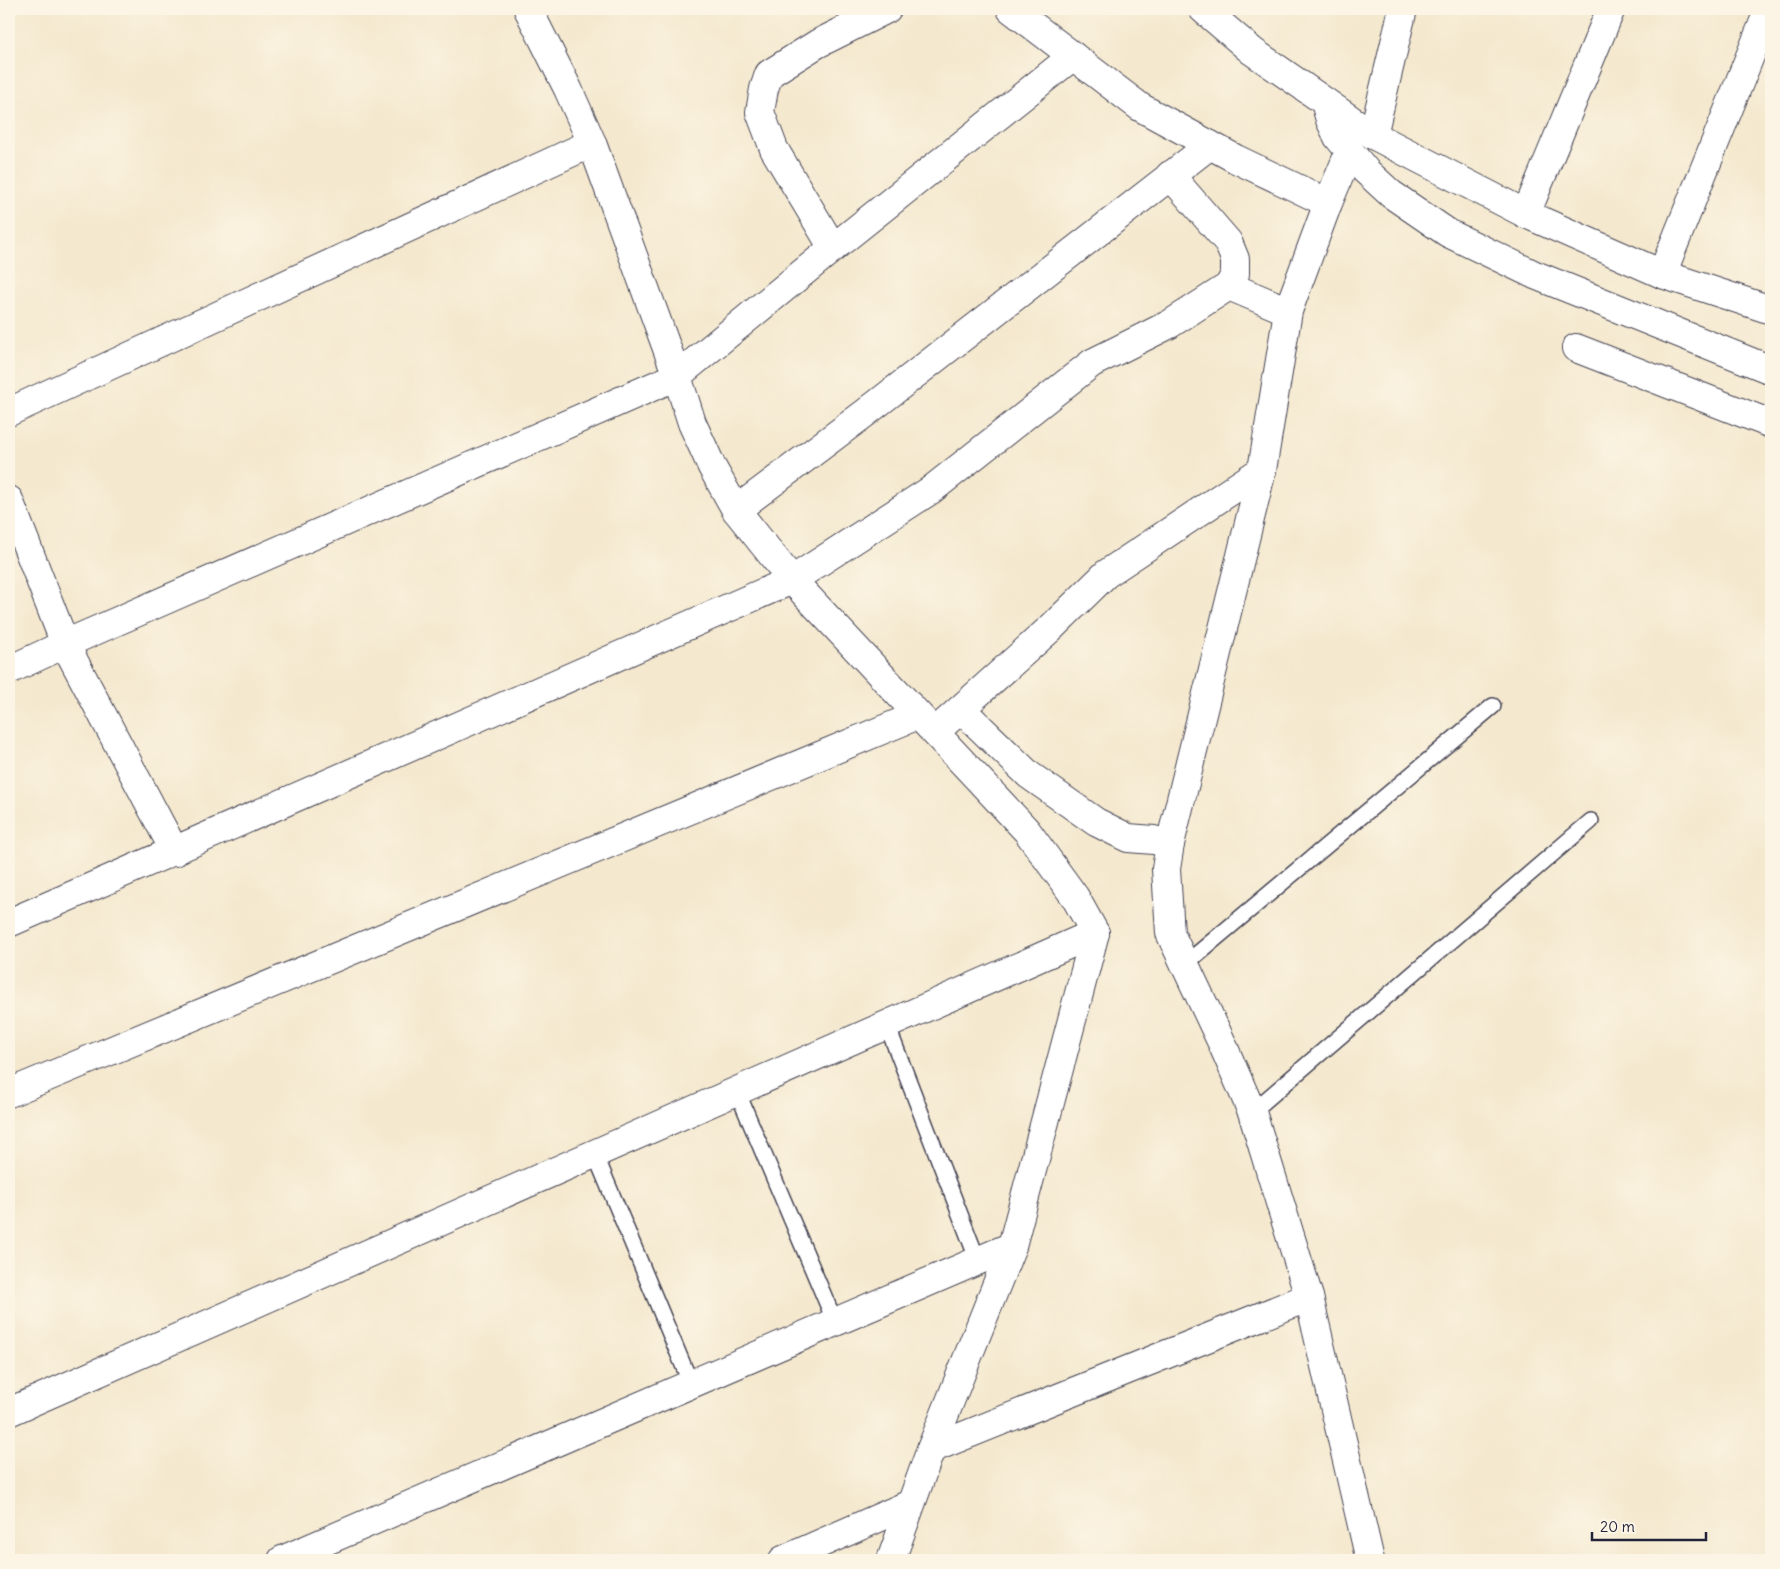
<svg xmlns="http://www.w3.org/2000/svg" width="1780" height="1569" font-family="Delius,sans-serif">
<rect width="100%" height="100%" fill="#fcf5e5"/>
<filter id="ink" filterUnits="userSpaceOnUse"><feTurbulence type="fractalNoise" baseFrequency=".02" numOctaves="2"/><feDisplacementMap in="SourceGraphic" scale="10" xChannelSelector="R" yChannelSelector="G"/><feConvolveMatrix kernelMatrix="1 2 1 2 8 2 1 2 1" color-interpolation-filters="sRGB"/></filter>
<filter id="wash" filterUnits="userSpaceOnUse"><feTurbulence type="fractalNoise" baseFrequency=".0096" numOctaves="4" result="noise"/><feDisplacementMap in="SourceGraphic" scale="20" xChannelSelector="R" yChannelSelector="G"/><feGaussianBlur stdDeviation="1.12" result="paint"/><feColorMatrix in="noise" values="0 0 0 0 0 0 0 0 0 0 0 0 0 0 0 0 0 1.4 0 .05"/><feComposite in="paint" operator="in"/></filter>
<g filter="url(#wash)">
<rect width="100%" height="100%" fill="#f4e8ce"/>
</g>
<g filter="url(#ink)">
<g fill="none" stroke-linecap="round" stroke-linejoin="round">
<g stroke="#424051" stroke-width="18">
<g id="service">
<polyline points="1184,965 1493,706"/>
<polyline points="887,1025 978,1261"/>
<polyline points="737,1091 835,1322"/>
<polyline points="1252,1112 1591,821"/>
<polyline points="595,1154 691,1384"/>
</g>
</g>
<g stroke="#424051" stroke-width="30">
<g id="minor">
<polyline points="528,9 568,89 592,143 677,376 692,423 712,467 736,510 792,580 1027,831 1075,897 1095,933 1012,1246 931,1449 891,1560"/>
<polyline points="1011,9 1140,107 1236,159 1328,203"/>
<polyline points="1203,9 1252,51 1373,135 1526,214 1662,274 1771,310"/>
<polyline points="1325,102 1330,120 1338,137 1366,171 1391,194 1448,233 1535,275 1771,370"/>
<polyline points="1373,135 1403,9"/>
<polyline points="1349,153 1328,203 1288,311 1262,470 1170,844 1166,869 1170,933 1221,1041 1252,1112 1309,1297 1370,1560"/>
<polyline points="1526,214 1611,9"/>
<polyline points="833,248 774,149 760,112 764,89 769,74 817,44 887,9"/>
<polyline points="1662,274 1769,9"/>
<polyline points="1229,286 1288,311"/>
<polyline points="1576,348 1771,424"/>
<polyline points="9,412 592,143"/>
<polyline points="9,500 65,644 175,852"/>
<polyline points="736,510 864,414 1210,145"/>
<polyline points="9,670 65,644 677,376 833,248 1073,56"/>
<polyline points="961,709 1029,775 1096,822 1128,838 1154,840 1170,844"/>
<polyline points="935,732 1053,626 1106,574 1262,470"/>
<polyline points="9,923 792,580 931,490 1092,363 1170,324 1229,286 1235,274 1235,259 1228,242 1170,175"/>
<polyline points="9,1093 918,715"/>
<polyline points="9,1412 1095,933"/>
<polyline points="931,1449 1309,1297"/>
<polyline points="282,1560 1012,1246"/>
<polyline points="783,1560 910,1504"/>
</g>
</g>
<use href="#service" stroke="#fff" stroke-width="15"/>
<use href="#minor" stroke="#fff" stroke-width="28"/>
</g>
</g>
<rect width="1780" height="1569" fill="none" stroke="#fcf5e5" stroke-width="30"/>
<path d="M1592 1532v8h114v-8" fill="none" stroke="#22223b" stroke-width="2.5"/>
<text x="1600" y="1532" font-size="15" fill="#22223b" stroke="#fcf5e5" stroke-width="4" paint-order="stroke">20 m</text>
</svg>
